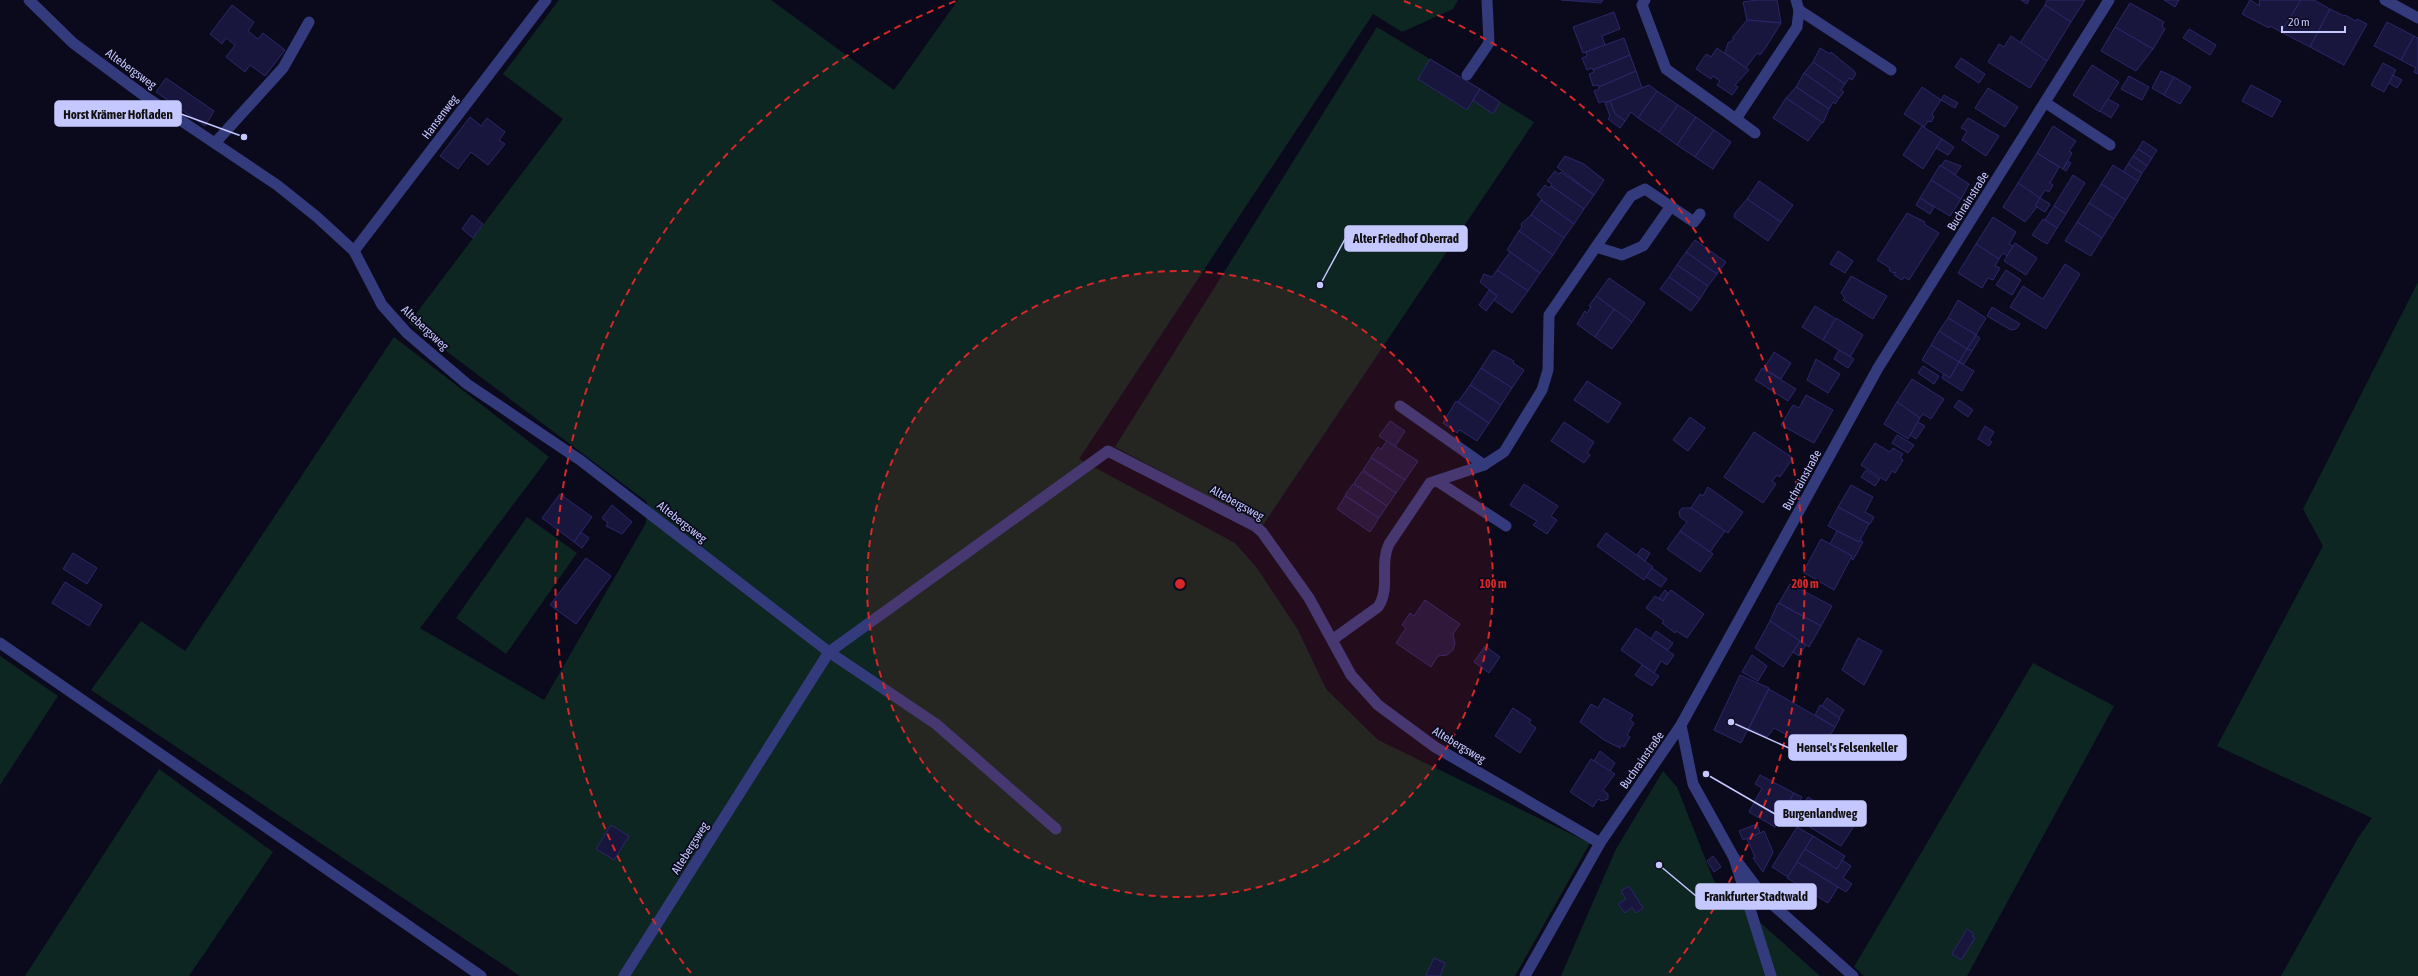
<svg xmlns="http://www.w3.org/2000/svg" width="2418" height="976" font-family="'Asap Condensed',sans-serif">
<rect width="100%" height="100%" fill="#0b0a1c"/>
<g fill="#0d2622">
<polygon points="559,0 771,0 894,90 958,0 1458,0 1453,9 1402,32 1373,14 1079,459 1235,543 1257,568 1298,630 1326,689 1378,740 1590,843 1515,976 520,976 91,690 141,621 185,651 394,337 549,457 420,628 544,700 646,523 647,502 409,323 563,119 503,74"/>
<polygon points="1377,27 1534,122 1263,525 1115,447"/>
<polygon points="2418,282 2418,976 2281,976 2358,838 2372,818 2217,746 2323,546 2303,509"/>
<polygon points="527,517 577,553 506,654 456,618"/>
<polygon points="0,656 58,696 0,785"/>
<polygon points="2033,663 2114,706 1967,976 1864,976 1854,967"/>
<polygon points="159,769 273,852 189,976 25,976"/>
<polygon points="1663,771 1677,787 1714,881 1820,976 1561,976 1616,849"/>
</g>
<g fill="#18163d" stroke="#2b276a">
<polygon points="1561,0 1603,0 1601,3"/>
<polygon points="1756,0 1777,0 1781,23 1747,20 1743,2"/>
<polygon points="2021,0 2029,0 2027,4"/>
<polygon points="2047,0 2085,0 2071,22 2045,5"/>
<polygon points="2164,0 2179,0 2175,7"/>
<polygon points="2250,0 2260,6 2259,0 2301,0 2281,32 2270,26 2269,28 2242,14"/>
<polygon points="2301,0 2314,0 2330,9 2310,47 2281,32"/>
<polygon points="2130,3 2164,22 2162,26 2165,29 2153,49 2115,27"/>
<polygon points="232,5 254,22 248,31 258,39 263,33 285,50 265,76 250,65 245,72 226,57 235,45 226,38 222,44 210,34"/>
<polygon points="2045,5 2071,22 2047,61 2020,43"/>
<polygon points="2330,9 2344,16 2345,15 2356,21 2357,19 2367,24 2344,65 2310,47"/>
<polygon points="1614,12 1620,29 1602,36 1605,45 1583,53 1573,27"/>
<polygon points="1747,20 1781,23 1766,47 1760,55 1757,53 1746,68 1725,53 1728,43 1733,40 1733,37"/>
<polygon points="2387,22 2414,36 2401,60 2374,46"/>
<polygon points="2115,27 2153,49 2136,71 2101,51"/>
<polygon points="2189,29 2216,45 2210,55 2183,38"/>
<polygon points="2011,36 2047,61 2030,88 1988,62 1999,44 2004,47"/>
<polygon points="2414,36 2418,38 2418,74 2414,72 2416,68 2401,60"/>
<polygon points="1624,38 1630,55 1593,70 1592,68 1587,70 1582,58 1587,56 1586,52"/>
<polygon points="1717,48 1749,70 1735,85 1738,87 1732,95 1717,85 1720,81 1713,76 1711,79 1696,69 1706,54 1711,57"/>
<polygon points="1820,48 1830,54 1831,52 1854,71 1856,74 1852,80 1849,78 1845,84 1813,62"/>
<polygon points="1630,55 1636,71 1599,87 1598,85 1593,86 1589,74 1594,72 1593,70"/>
<polygon points="1961,58 1985,74 1979,83 1955,67"/>
<polygon points="1430,59 1480,89 1467,110 1418,79"/>
<polygon points="1813,62 1845,84 1841,90 1844,92 1839,98 1804,73"/>
<polygon points="2383,63 2396,70 2384,92 2371,85"/>
<polygon points="2092,65 2119,82 2100,112 2073,95"/>
<polygon points="1636,71 1642,88 1605,103 1604,101 1599,103 1594,91 1599,89 1599,87"/>
<polygon points="2161,71 2174,77 2164,95 2152,88"/>
<polygon points="1804,73 1839,98 1835,104 1833,102 1829,109 1796,87"/>
<polygon points="2393,75 2402,80 2397,88 2389,83"/>
<polygon points="2129,76 2149,87 2142,100 2121,89"/>
<polygon points="2174,77 2191,87 2180,104 2164,95"/>
<polygon points="166,78 214,111 205,126 156,92"/>
<polygon points="1649,85 1657,91 1638,118 1631,112 1625,121 1615,114 1610,101"/>
<polygon points="2251,85 2281,101 2272,117 2242,101"/>
<polygon points="1796,87 1829,109 1823,123 1786,98"/>
<polygon points="1922,87 1941,100 1932,114 1934,117 1931,122 1928,121 1924,127 1904,114"/>
<polygon points="1988,88 2018,107 2005,127 1975,108"/>
<polygon points="1480,89 1500,102 1493,114 1473,100"/>
<polygon points="1657,91 1678,105 1659,132 1638,118"/>
<polygon points="1944,95 1958,103 1955,108 1941,100"/>
<polygon points="1786,98 1822,122 1808,141 1773,118"/>
<polygon points="2108,99 2119,105 2111,118 2100,111"/>
<polygon points="1610,101 1615,114 1625,121 1620,128 1608,119 1610,116 1605,103"/>
<polygon points="1678,105 1696,117 1677,145 1659,132"/>
<polygon points="470,117 481,126 487,118 505,132 499,140 505,144 488,165 471,152 458,169 440,156"/>
<polygon points="1696,117 1714,130 1695,157 1677,145"/>
<polygon points="1968,118 1999,136 1986,156 1962,140 1967,131 1961,128"/>
<polygon points="1922,126 1942,139 1923,169 1903,155"/>
<polygon points="2053,126 2076,141 2069,151 2072,153 2063,169 2037,153"/>
<polygon points="1714,130 1731,142 1713,169 1695,157"/>
<polygon points="1942,139 1954,147 1948,155 1936,148"/>
<polygon points="2143,141 2157,150 2152,158 2138,149"/>
<polygon points="2138,149 2152,158 2147,166 2133,156"/>
<polygon points="2037,153 2059,167 2050,183 2053,185 2049,192 2045,190 2040,198 2018,183"/>
<polygon points="1565,156 1584,164 1604,180 1594,195 1557,167"/>
<polygon points="2133,156 2147,166 2142,173 2128,164"/>
<polygon points="1945,160 1961,166 1955,175 1941,166"/>
<polygon points="2068,161 2071,163 2066,171 2063,169"/>
<polygon points="2128,164 2142,173 2138,181 2123,172"/>
<polygon points="1940,165 1969,184 1961,199 1931,180"/>
<polygon points="2113,165 2138,181 2126,200 2101,184"/>
<polygon points="1555,171 1559,174 1561,172 1594,195 1584,209 1551,186 1552,184 1547,181"/>
<polygon points="2073,175 2085,183 2066,214 2054,206"/>
<polygon points="1931,180 1961,199 1950,216 1920,198"/>
<polygon points="1759,181 1793,205 1781,222 1747,199"/>
<polygon points="2018,183 2040,198 2035,206 2037,207 2025,222 2003,207"/>
<polygon points="2101,184 2126,200 2114,219 2089,203"/>
<polygon points="1545,185 1549,188 1551,186 1584,209 1574,224 1541,200 1542,199 1537,195"/>
<polygon points="1920,198 1934,207 1930,214 1916,205"/>
<polygon points="2040,198 2050,204 2045,212 2035,206"/>
<polygon points="1747,199 1781,222 1768,241 1734,217 1735,213"/>
<polygon points="1541,200 1574,224 1564,238 1531,215"/>
<polygon points="2089,203 2114,219 2102,238 2077,222"/>
<polygon points="2054,206 2066,214 2057,228 2045,220"/>
<polygon points="1907,213 1925,222 1924,224 1939,233 1909,280 1904,277 1902,280 1894,275 1896,272 1893,273 1889,270 1890,268 1877,260"/>
<polygon points="472,215 483,224 473,238 462,229"/>
<polygon points="1531,215 1564,238 1553,255 1519,231 1522,227 1521,224"/>
<polygon points="1993,217 2016,232 2009,244 2013,246 2007,256 2003,253 1999,259 1976,244"/>
<polygon points="2043,219 2057,228 2047,244 2032,235"/>
<polygon points="2077,222 2102,238 2091,256 2065,241"/>
<polygon points="1519,231 1553,255 1540,273 1507,250"/>
<polygon points="1695,240 1726,262 1717,274 1686,252"/>
<polygon points="2015,243 2037,258 2026,275 2004,261"/>
<polygon points="1976,244 1999,259 1995,266 2000,268 1993,280 1988,278 1982,288 1958,273"/>
<polygon points="1838,251 1853,261 1845,273 1830,264"/>
<polygon points="1510,252 1540,273 1528,291 1497,270"/>
<polygon points="1686,252 1717,274 1708,286 1677,265"/>
<polygon points="2065,264 2080,274 2046,329 2010,307 2023,286 2043,299"/>
<polygon points="1677,265 1708,286 1700,299 1669,277"/>
<polygon points="1497,270 1528,291 1512,313 1494,300 1497,296 1480,282 1484,274 1492,277"/>
<polygon points="2006,270 2021,280 2012,295 1996,285"/>
<polygon points="1851,276 1887,296 1873,319 1843,300 1845,298 1841,293"/>
<polygon points="1669,277 1700,299 1691,311 1660,289"/>
<polygon points="1609,278 1645,303 1632,322 1596,296"/>
<polygon points="1489,290 1497,296 1486,311 1479,305"/>
<polygon points="1596,296 1614,309 1595,337 1577,324 1585,311 1587,313 1591,307 1589,306"/>
<polygon points="1958,300 1986,318 1976,335 1948,318"/>
<polygon points="1815,306 1836,319 1823,340 1802,327"/>
<polygon points="1992,307 2020,324 2016,329 2011,330 1987,316"/>
<polygon points="1614,309 1632,322 1612,349 1595,337"/>
<polygon points="1836,318 1863,335 1850,357 1823,340"/>
<polygon points="1948,318 1976,335 1967,349 1939,331"/>
<polygon points="1939,331 1967,349 1959,362 1931,345"/>
<polygon points="1976,335 1980,338 1972,351 1967,349"/>
<polygon points="1931,345 1959,362 1950,378 1922,360"/>
<polygon points="1967,349 1972,351 1964,364 1959,362"/>
<polygon points="1493,350 1514,361 1513,363 1524,370 1512,388 1481,368"/>
<polygon points="1839,350 1854,359 1848,368 1834,359"/>
<polygon points="1774,352 1791,363 1781,379 1764,368"/>
<polygon points="1816,359 1840,374 1828,393 1807,380"/>
<polygon points="1959,362 1974,371 1962,391 1942,378 1944,374 1950,378"/>
<polygon points="1923,366 1939,376 1934,384 1918,373"/>
<polygon points="1481,368 1512,388 1501,405 1470,385"/>
<polygon points="1762,368 1796,389 1788,401 1755,380"/>
<polygon points="1912,379 1944,399 1931,419 1923,414 1920,418 1897,402"/>
<polygon points="1587,381 1621,403 1608,423 1574,400"/>
<polygon points="1470,385 1501,405 1489,423 1458,402"/>
<polygon points="1806,395 1833,410 1814,443 1781,425 1793,405 1799,408"/>
<polygon points="1959,400 1973,410 1968,417 1954,407"/>
<polygon points="1456,401 1489,423 1477,441 1460,430 1457,433 1443,423"/>
<polygon points="1897,402 1920,418 1908,439 1884,424"/>
<polygon points="1690,417 1705,428 1688,451 1673,440"/>
<polygon points="1390,421 1405,431 1395,447 1379,436"/>
<polygon points="1564,422 1594,442 1587,453 1590,455 1584,463 1551,441"/>
<polygon points="1918,422 1925,426 1916,439 1910,435"/>
<polygon points="1985,426 1994,432 1989,440 1992,442 1989,446 1978,439"/>
<polygon points="1754,432 1793,458 1780,477 1777,475 1772,481 1776,484 1763,503 1724,477"/>
<polygon points="1897,435 1914,445 1908,453 1892,443"/>
<polygon points="1387,441 1418,461 1405,480 1371,457 1378,447 1381,449"/>
<polygon points="1875,443 1890,452 1893,448 1903,454 1900,458 1903,460 1895,473 1892,471 1886,481 1861,465"/>
<polygon points="1371,458 1405,480 1396,493 1363,470"/>
<polygon points="1866,470 1880,479 1875,486 1861,477"/>
<polygon points="1362,471 1396,493 1387,506 1354,483"/>
<polygon points="1353,484 1387,506 1379,518 1345,495"/>
<polygon points="1524,484 1558,506 1551,516 1557,520 1547,534 1533,525 1537,521 1510,505"/>
<polygon points="1851,485 1873,497 1865,512 1874,517 1870,524 1838,507"/>
<polygon points="1708,487 1743,512 1728,533 1691,508 1700,494 1703,496"/>
<polygon points="560,494 592,517 574,542 542,518"/>
<polygon points="1345,496 1379,518 1370,532 1337,509"/>
<polygon points="612,505 632,522 622,534 606,526 608,523 602,518"/>
<polygon points="1838,507 1869,524 1859,542 1828,526"/>
<polygon points="1682,508 1691,508 1725,531 1710,552 1680,531 1687,522 1680,517 1679,512"/>
<polygon points="1680,531 1713,554 1700,572 1667,549"/>
<polygon points="1837,531 1859,542 1860,540 1863,542 1853,560 1851,558 1852,556 1830,544"/>
<polygon points="581,532 589,538 582,548 574,542"/>
<polygon points="1606,533 1653,567 1644,580 1597,546"/>
<polygon points="1821,539 1852,556 1834,590 1803,572"/>
<polygon points="1642,548 1650,553 1645,561 1637,555"/>
<polygon points="73,553 97,568 87,584 63,569"/>
<polygon points="586,558 611,576 576,624 550,605"/>
<polygon points="1652,568 1667,579 1661,587 1646,577"/>
<polygon points="65,582 102,605 89,626 52,603"/>
<polygon points="1790,584 1832,606 1821,626 1779,603"/>
<polygon points="1665,590 1668,593 1663,601 1659,598"/>
<polygon points="1671,590 1704,614 1687,638 1676,631 1675,633 1662,623 1664,621 1646,608 1655,596 1663,601"/>
<polygon points="1425,600 1460,624 1453,634 1455,643 1453,650 1447,655 1438,656 1431,667 1396,643 1406,628 1402,625 1410,613 1414,616"/>
<polygon points="1778,603 1821,626 1809,647 1770,621"/>
<polygon points="1770,621 1800,641 1783,667 1755,648"/>
<polygon points="1636,628 1674,655 1667,665 1661,661 1654,673 1621,650"/>
<polygon points="1656,631 1673,643 1668,650 1651,639"/>
<polygon points="1858,638 1882,651 1864,685 1842,670"/>
<polygon points="1800,641 1806,645 1799,656 1793,652"/>
<polygon points="1485,646 1500,657 1489,673 1474,662"/>
<polygon points="1752,655 1767,666 1758,681 1742,672"/>
<polygon points="1642,665 1659,676 1652,686 1635,675"/>
<polygon points="1740,675 1769,688 1741,743 1714,730"/>
<polygon points="1769,689 1835,727 1817,758 1802,749 1805,745 1774,728 1767,737 1749,728"/>
<polygon points="1604,698 1633,715 1630,720 1634,723 1627,735 1630,737 1624,747 1621,745 1620,748 1604,740 1580,722 1591,704 1598,708"/>
<polygon points="1827,698 1844,710 1839,718 1822,706"/>
<polygon points="1820,705 1840,718 1835,727 1815,715"/>
<polygon points="1513,708 1531,720 1529,723 1536,728 1520,753 1495,736"/>
<polygon points="1600,751 1615,763 1610,771 1594,761"/>
<polygon points="1591,759 1615,774 1603,790 1608,794 1608,799 1602,801 1598,799 1593,807 1570,792"/>
<polygon points="1760,775 1794,793 1775,827 1749,812 1762,788 1755,784"/>
<polygon points="1794,793 1802,797 1794,811 1787,806"/>
<polygon points="1808,797 1854,826 1841,846 1808,826 1811,821 1798,813"/>
<polygon points="1757,824 1760,833 1743,840 1739,831"/>
<polygon points="611,825 629,836 614,860 596,849"/>
<polygon points="1797,827 1813,836 1788,877 1772,867"/>
<polygon points="1764,831 1773,852 1763,872 1753,858 1755,857 1747,839"/>
<polygon points="1813,836 1845,856 1837,869 1805,849"/>
<polygon points="1805,849 1837,869 1842,860 1851,866 1843,878 1852,884 1846,892 1797,862"/>
<polygon points="1713,856 1721,867 1714,872 1707,861"/>
<polygon points="1797,862 1838,887 1828,903 1787,878"/>
<polygon points="1629,886 1643,908 1636,913 1632,907 1625,913 1618,904 1626,899 1621,891"/>
<polygon points="1967,929 1974,934 1972,936 1975,938 1961,960 1952,954"/>
<polygon points="1434,958 1445,963 1440,976 1428,976 1426,975"/>
</g>
<g fill="none" stroke-linecap="round" stroke-linejoin="round">
<g stroke="#343b7d" stroke-width="11">
<polyline points="29,0 73,43 146,97 277,185 317,217 354,251 382,305 407,333 467,384 580,460 829,652 936,724 1056,829"/>
<polyline points="2046,103 2110,145"/>
<polyline points="215,143 283,68 309,22"/>
<polyline points="354,251 546,0"/>
<polyline points="0,643 481,976"/>
<polyline points="1734,858 1771,976"/>
<polyline points="624,976 829,652 1108,451 1255,526 1262,532 1309,598 1351,675 1378,705 1435,747 1600,843 1525,976"/>
</g>
<g stroke="#343b7d" stroke-width="11">
<polyline points="1645,0 1642,5 1666,69 1736,119"/>
<polyline points="1796,0 1799,10 1891,70"/>
<polyline points="2385,0 2418,18"/>
<polyline points="1467,75 1489,43 1487,0"/>
<polyline points="1755,133 1736,119 1797,27 1799,10"/>
<polyline points="1596,247 1622,255 1643,246 1671,206"/>
<polyline points="1400,406 1484,465"/>
<polyline points="1437,481 1506,526"/>
<path d="M 1332,640 L 1378,607 C 1391,588 1379,565 1389,544 L 1430,483 L 1484,465 L 1504,452 L 1542,390 L 1548,370 L 1549,315 L 1631,196 L 1645,189 L 1694,222 L 1700,214"/>
<polyline points="1681,725 1693,784 1733,856 1764,897 1853,976"/>
<polyline points="1600,843 1681,725 1878,368 2109,0"/>
</g>
</g>
<circle cx="1180" cy="584" r="313" fill="#d62828" fill-opacity=".12"/>
<g fill="none" stroke="#d62828" stroke-width="2" stroke-dasharray="7 5">
<circle cx="1180" cy="584" r="313"/>
<path d="M691 973A625 625 0 0 1 956 1M1404 1A625 625 0 0 1 1669 973"/>
</g>
<g text-anchor="middle" stroke-width="3.5" stroke-linejoin="round" paint-order="stroke">
<g font-size="12" fill="#c5c7ff" stroke="#0b0a1c">
<text transform="translate(131 69) rotate(36)" y="4">Altebergsweg</text>
<text transform="translate(440 117) rotate(-53)" y="4">Hansenweg</text>
<text transform="translate(1968 201) rotate(-58)" y="4">Buchrainstraße</text>
<text transform="translate(425 328) rotate(43)" y="4">Altebergsweg</text>
<text transform="translate(1802 480) rotate(-61)" y="4">Buchrainstraße</text>
<text transform="translate(1237 503) rotate(29)" y="4">Altebergsweg</text>
<text transform="translate(682 522) rotate(38)" y="4">Altebergsweg</text>
<text transform="translate(1459 745) rotate(31)" y="4">Altebergsweg</text>
<text transform="translate(1642 760) rotate(-55)" y="4">Buchrainstraße</text>
<text transform="translate(690 848) rotate(-58)" y="4">Altebergsweg</text>
</g>
</g>
<circle cx="1180" cy="584" r="6" fill="#d62828" stroke="#0b0a1c" stroke-width="2"/>
<g font-size="12" text-anchor="middle" font-weight="bold" fill="#d62828" stroke="#0b0a1c" stroke-width="3.5" stroke-linejoin="round" paint-order="stroke">
<text x="1493" y="588">100 m</text>
<text x="1805" y="588">200 m</text>
</g>
<path fill="none" stroke="#c5c7ff" stroke-width="1.5" d="M244 137L181 114M1320 285L1345 239M1731 722L1789 748M1706 774L1775 814M1659 865L1696 896"/>
<g fill="#c5c7ff" stroke="#0b0a1c" stroke-width="1.5">
<circle cx="244" cy="137" r="4"/>
<circle cx="1320" cy="285" r="4"/>
<circle cx="1731" cy="722" r="4"/>
<circle cx="1706" cy="774" r="4"/>
<circle cx="1659" cy="865" r="4"/>
</g>
<g fill="#c5c7ff" stroke="#c5c7ff" stroke-width="1.5">
<rect x="55" y="101" width="126" height="25" rx="4"/>
<rect x="1345" y="226" width="122" height="25" rx="4"/>
<rect x="1789" y="735" width="117" height="25" rx="4"/>
<rect x="1775" y="801" width="91" height="25" rx="4"/>
<rect x="1696" y="884" width="120" height="25" rx="4"/>
</g>
<g font-size="13" text-anchor="middle" font-weight="bold" fill="#111">
<text x="118" y="119">Horst Krämer Hofladen</text>
<text x="1406" y="243">Alter Friedhof Oberrad</text>
<text x="1847" y="752">Hensel's Felsenkeller</text>
<text x="1820" y="818">Burgenlandweg</text>
<text x="1756" y="901">Frankfurter Stadtwald</text>
</g>
<path d="M2282 26v6h63v-6" fill="none" stroke="#c5c7ff" stroke-width="2"/>
<text x="2288" y="26" font-size="12" fill="#c5c7ff" stroke="#0b0a1c" stroke-width="3" paint-order="stroke">20 m</text>
</svg>
